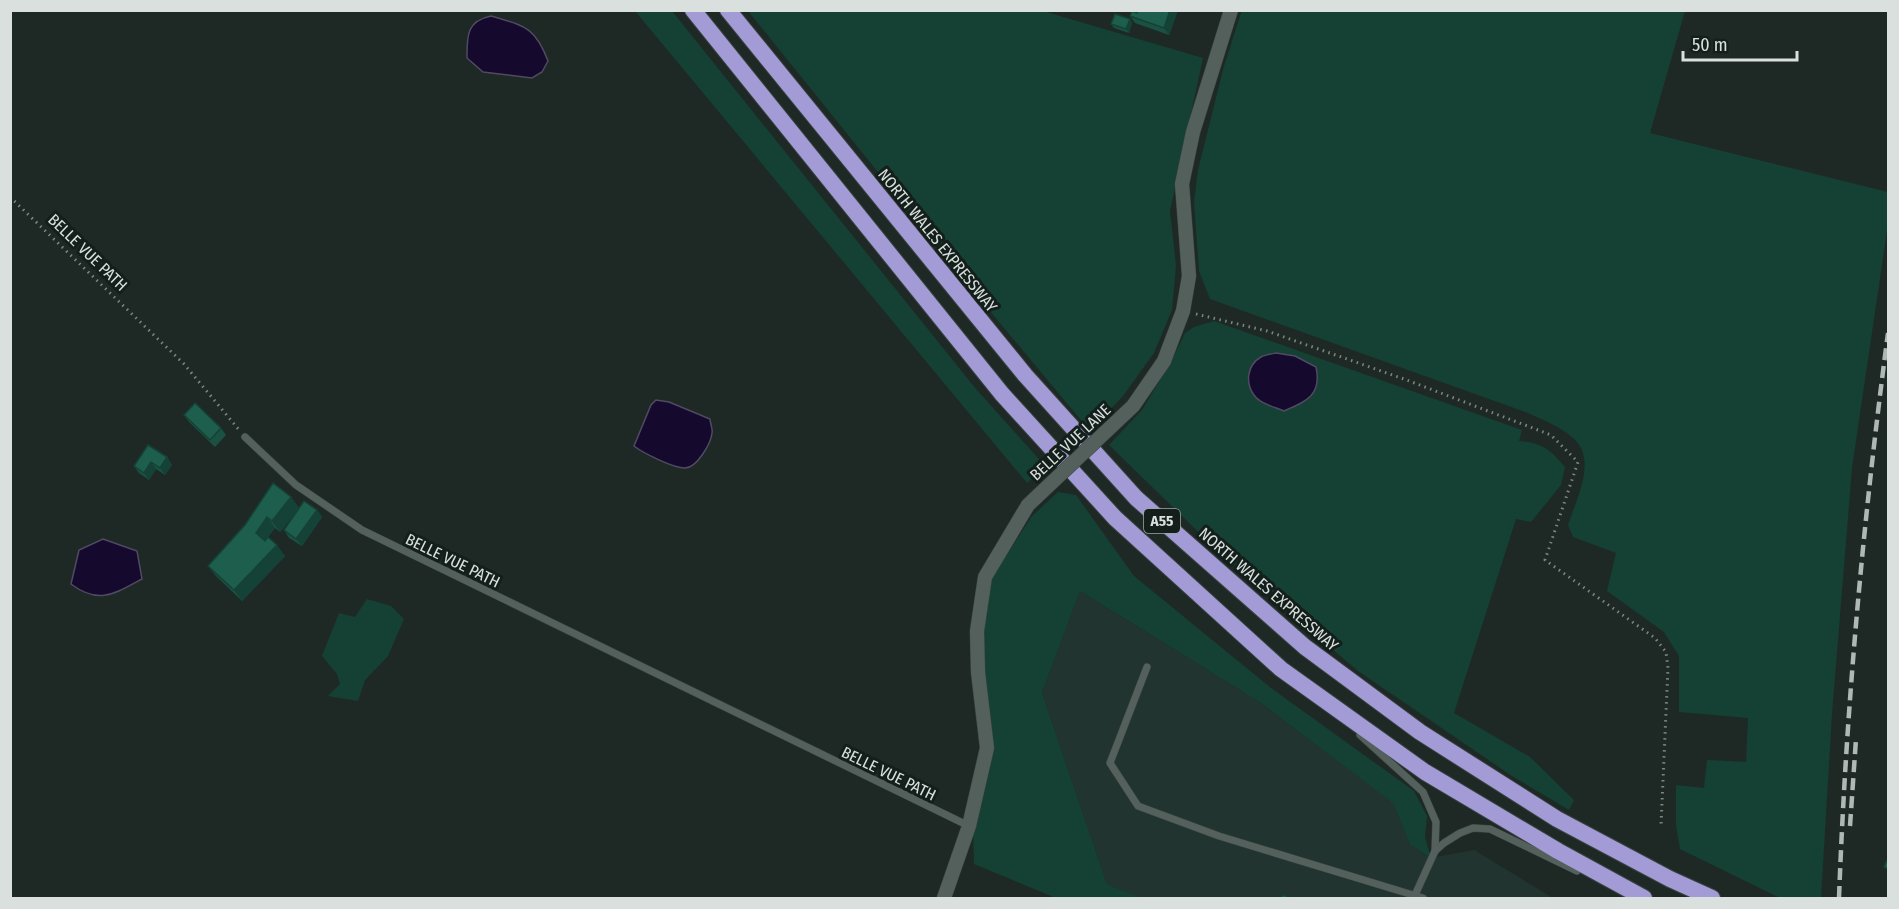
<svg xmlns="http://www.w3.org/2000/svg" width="1899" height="909" font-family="'Fira Sans Condensed',sans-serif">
<rect width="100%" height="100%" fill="#1e2925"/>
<polygon fill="#22342f" points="1080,591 1261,703 1395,804 1410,845 1430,858 1474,850 1553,898 1139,898 1107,884 1042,693"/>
<g fill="#154034">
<path d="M 1242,10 L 1685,11 L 1650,133 L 1888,192 L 1888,224 L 1852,468 L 1832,714 L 1821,898 L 1780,898 L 1680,849 L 1676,826 L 1676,785 L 1704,788 L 1707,760 L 1746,762 L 1748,718 L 1679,712 L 1679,656 L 1664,632 L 1607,591 L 1616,553 L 1573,537 L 1568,525 C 1576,500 1598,459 1573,438 C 1561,427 1543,420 1528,413 L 1210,299 L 1199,271 L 1194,202 L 1198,170 L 1224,66 Z"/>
<polygon points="635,11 672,11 976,389 1046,467 1027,483"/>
<polygon points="748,11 1043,11 1203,58 1170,211 1176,266 1172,310 1154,353 1123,396 1090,431 994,316"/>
<path d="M 1214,321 L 1522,430 L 1519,441 C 1542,443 1550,449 1565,467 L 1561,485 L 1531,522 L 1516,519 L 1454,713 L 1530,757 L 1574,800 L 1569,810 L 1512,776 L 1358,671 L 1223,556 L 1109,445 L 1142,410 L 1171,362 L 1185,333 L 1194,327 Z"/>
<polygon points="1058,492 1076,495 1134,576 1271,688 1414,791 1427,816 1425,837 1431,858 1410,845 1394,804 1261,703 1080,591 1042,693 1107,884 1141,898 1056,898 974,864 973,827 993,747 984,686 983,631 990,580 1032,516"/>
<polygon points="367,599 391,606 404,619 388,656 365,680 358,701 328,696 340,684 337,674 322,656 339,613 355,617"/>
</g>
<g fill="#15092e" stroke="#504a62" stroke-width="1.5">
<path d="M 491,16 C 524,26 535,26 548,61 L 542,72 L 532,78 L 483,72 L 467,58 C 467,37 466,21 491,16 Z"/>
<path d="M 1276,353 L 1295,356 L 1316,367 C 1322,395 1307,401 1284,411 C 1275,407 1260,404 1254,395 C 1245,383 1247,365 1261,357 C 1265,355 1271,354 1276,353 Z"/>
<path d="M 656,400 L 669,402 L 710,419 C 710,423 713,429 712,433 C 711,443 697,468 685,468 C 673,468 643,453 634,446 L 651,405 Z"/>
<path d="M 103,539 L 137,551 L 142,579 C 114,594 99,605 71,584 L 79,550 Z"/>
</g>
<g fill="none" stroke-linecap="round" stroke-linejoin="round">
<g stroke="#394340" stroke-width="8">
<g id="service">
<polyline points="245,437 296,485 362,530 969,826"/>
<polyline points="1147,667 1110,763 1138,806 1219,836 1423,898"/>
<polyline points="1360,735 1423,792 1436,822 1435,851"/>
<polyline points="1415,895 1435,851 1444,843 1460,833 1473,828 1490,829 1577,871"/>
</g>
</g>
<g stroke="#394340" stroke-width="15">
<g id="minor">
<polyline points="1133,406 1164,361 1183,311 1189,276 1182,184 1193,132 1231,10"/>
<polyline points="944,898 969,826 987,748 978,672 977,631 985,577 1028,505"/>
</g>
</g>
<g stroke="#394340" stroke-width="18">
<g id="trunk">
<polyline points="693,10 1002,394 1115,518 1281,669 1425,772 1558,851 1644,898"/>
<polyline points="728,10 1025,375 1136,498 1305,647 1420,732 1557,819 1670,879 1712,898"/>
</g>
</g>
<g stroke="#7d8682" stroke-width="3" stroke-dasharray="1.5 4.5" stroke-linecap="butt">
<polyline points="10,197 184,364 240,431"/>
<polyline points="1196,314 1267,331 1404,379 1551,435 1578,462 1545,560 1655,638 1666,652 1668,668 1661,825"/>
</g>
<use href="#service" stroke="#54605c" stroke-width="7"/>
<use href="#minor" stroke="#54605c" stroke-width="14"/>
<use href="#trunk" stroke="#a39bd6" stroke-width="16"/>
<g stroke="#b0b8b5" stroke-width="4.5" stroke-dasharray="12 6" stroke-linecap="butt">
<polyline points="1850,826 1856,739"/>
<path d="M 1839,898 C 1846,710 1863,521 1888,333"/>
</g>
<g stroke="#394340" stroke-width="15" stroke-linecap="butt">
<polyline id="minor-bridge" points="1028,505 1133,406"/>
</g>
<use href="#minor-bridge" stroke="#54605c" stroke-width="14"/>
</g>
<g fill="#1a5142">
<polygon points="1138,10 1178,10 1169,35 1135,23 1130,16 1137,13"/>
<polygon points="1130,19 1132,23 1129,33 1114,28 1111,24"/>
<polygon points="184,415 221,428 226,435 215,447 189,422"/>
<polygon points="167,457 172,465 165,475 156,469 149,480 139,473 134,466"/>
<polygon points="291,497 299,508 280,532 275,528 268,537 285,556 242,601 216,576 208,566"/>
<polygon points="317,510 322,517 302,546 289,538 284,530"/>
</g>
<g fill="#154236">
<polygon points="1170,10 1178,10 1169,35 1164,28"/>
<polygon points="1130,19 1132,23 1129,33 1126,29"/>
<polygon points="167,457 172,465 165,475 160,468"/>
<polygon points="151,462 156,469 149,480 144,473"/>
<polygon points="291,497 299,508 280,532 272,521"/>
<polygon points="317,510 322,517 302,546 296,539"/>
<polygon points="267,517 275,528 263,544 256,533"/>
<polygon points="277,545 285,556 242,601 234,590"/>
</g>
<g fill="#1e5e4d" stroke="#154236" stroke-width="1.5">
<polygon points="1138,10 1170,10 1164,28 1130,16 1132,11 1137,13"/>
<polygon points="1115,14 1130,19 1126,29 1111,24"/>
<polygon points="195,403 221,428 210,440 184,415"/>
<polygon points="148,445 167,457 160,468 151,462 144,473 134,466"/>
<polygon points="273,483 291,497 272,521 267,517 256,533 265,541 268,537 277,545 234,590 208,566 245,525"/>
<polygon points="304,501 317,510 296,539 284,530"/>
<polygon points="1888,858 1888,869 1884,867"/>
<polygon points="1283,895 1292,898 1281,898"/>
</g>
<g text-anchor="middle" stroke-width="6" stroke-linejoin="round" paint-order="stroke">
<rect fill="#141f1b" stroke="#9ea6a3" stroke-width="1.5" x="1144" y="509" width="36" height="24" rx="4.5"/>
<g font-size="15" font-weight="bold" fill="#d9e0dd">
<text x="1162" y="526">A55</text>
</g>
<g font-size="16" fill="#d9e0dd" stroke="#141f1b">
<text transform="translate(938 240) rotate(51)" y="6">NORTH WALES EXPRESSWAY</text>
<text transform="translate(88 252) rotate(44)" y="6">BELLE VUE PATH</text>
<text transform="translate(1070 442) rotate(-43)" y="6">BELLE VUE LANE</text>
<text transform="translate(453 560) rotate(26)" y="6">BELLE VUE PATH</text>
<text transform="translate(1269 589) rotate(41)" y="6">NORTH WALES EXPRESSWAY</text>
<text transform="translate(889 773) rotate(26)" y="6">BELLE VUE PATH</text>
</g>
</g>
<rect width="1899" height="909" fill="none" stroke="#d9e0dd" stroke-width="24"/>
<path d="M1683 51v9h114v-9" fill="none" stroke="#d9e0dd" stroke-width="3"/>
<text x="1692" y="51" font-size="18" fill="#d9e0dd" stroke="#141f1b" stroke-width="4.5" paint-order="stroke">50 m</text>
</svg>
